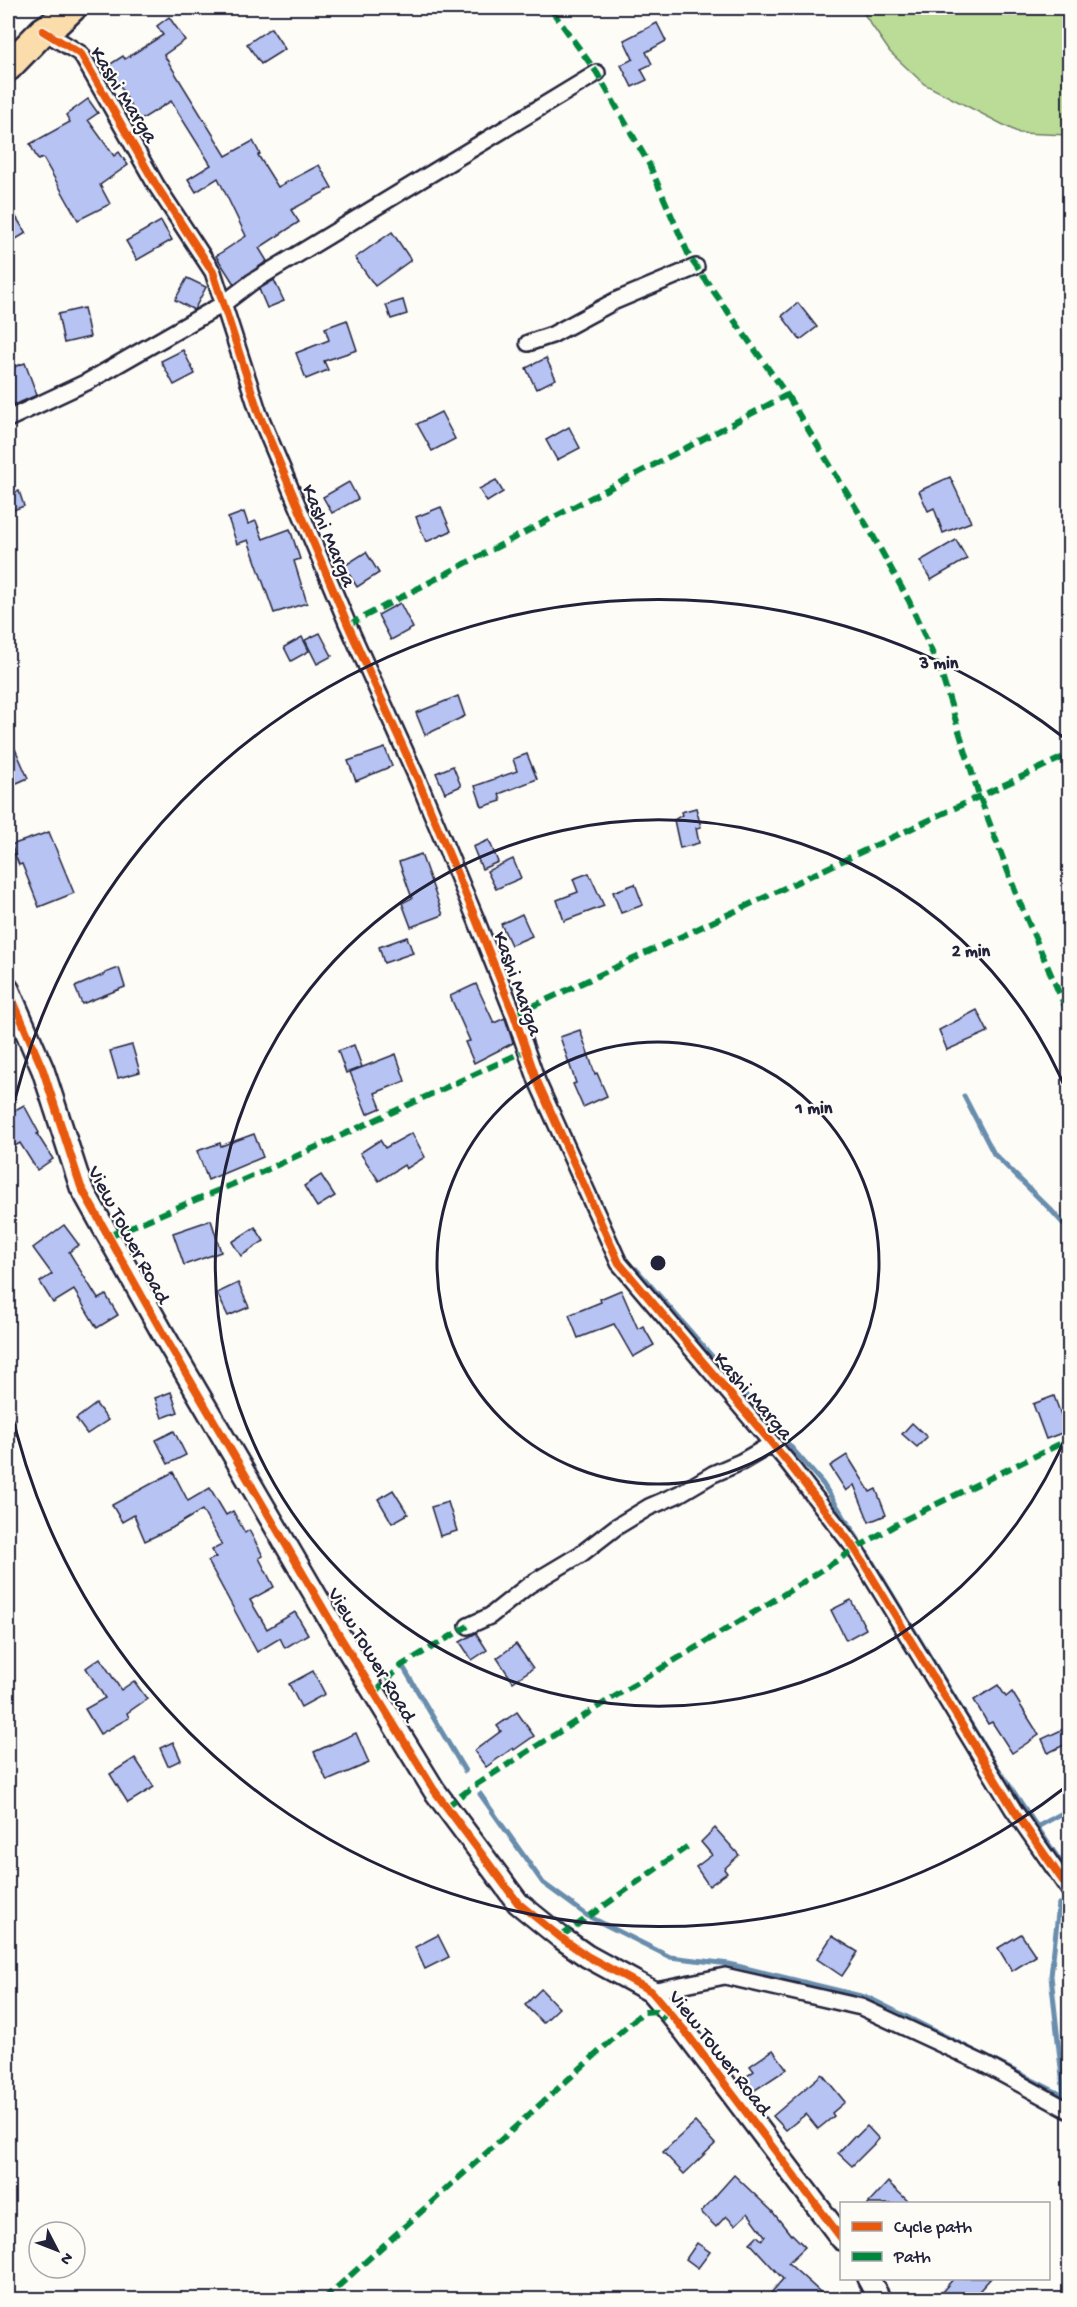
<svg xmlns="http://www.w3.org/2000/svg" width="1077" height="2307" font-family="'Gochi Hand',sans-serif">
<rect width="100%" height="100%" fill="#fdfcf7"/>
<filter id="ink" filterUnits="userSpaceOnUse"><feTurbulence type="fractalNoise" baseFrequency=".0167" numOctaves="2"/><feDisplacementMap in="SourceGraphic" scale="12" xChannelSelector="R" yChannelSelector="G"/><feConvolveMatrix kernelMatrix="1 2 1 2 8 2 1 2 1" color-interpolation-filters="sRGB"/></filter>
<g filter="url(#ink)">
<polygon fill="#badc96" stroke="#6e7f68" stroke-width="1.5" points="860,8 1069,8 1069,135 1019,133 924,84 890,52"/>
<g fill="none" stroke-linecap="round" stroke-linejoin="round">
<g stroke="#698dad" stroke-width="5">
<polyline points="964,1096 994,1154 1050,1209 1070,1231"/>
<polyline points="636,1269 823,1484 858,1539"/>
<polyline points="867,1553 995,1764 1070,1876"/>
<polyline points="402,1665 465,1771"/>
<polyline points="480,1794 543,1883 588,1916 670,1957 729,1964 869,1998 1064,2096"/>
<polyline points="1037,1827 1070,1809"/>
<polyline points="1059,1904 1051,1976 1064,2096 1070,2099"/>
<polyline points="1059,1904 1070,1912"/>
</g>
</g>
<g fill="#b6c3f3" stroke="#22223b" stroke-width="1.5">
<polygon points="169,17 185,40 164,55 226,156 253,141 260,154 258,155 278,187 319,165 332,188 291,210 299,222 259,248 267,261 234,284 216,256 246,236 218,178 196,192 188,179 211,165 171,101 139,121 109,65 123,56 125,59 163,35 157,26"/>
<polygon points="657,23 666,41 646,52 652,64 641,69 647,80 632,87 621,65 633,59 624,40"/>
<polygon points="271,28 285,49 261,64 247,44"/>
<polygon points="88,99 98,113 88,120 114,156 119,152 128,165 100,185 110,204 78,220 43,158 38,160 30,144 70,122 66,115"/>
<polygon points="8,204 26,233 8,244"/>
<polygon points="161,221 172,240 137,260 126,241"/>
<polygon points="392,232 411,260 375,286 355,258"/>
<polygon points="187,278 206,287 194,310 175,300"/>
<polygon points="274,280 284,301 267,308 259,289"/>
<polygon points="403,300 407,314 391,319 386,305"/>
<polygon points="798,303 817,327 800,340 782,316"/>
<polygon points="84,308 90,337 64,343 58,314"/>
<polygon points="347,320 357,350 324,361 328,370 306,379 296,353 329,340 325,328"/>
<polygon points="183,350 195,374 174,385 161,361"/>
<polygon points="546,358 556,379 536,389 526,368"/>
<polygon points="25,363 37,395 14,405 8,387 8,369"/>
<polygon points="441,412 455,439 432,451 417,424"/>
<polygon points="569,427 580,448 557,460 546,440"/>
<polygon points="950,477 971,522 943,533 934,508 928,511 919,491"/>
<polygon points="496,480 503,492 487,502 479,489"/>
<polygon points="349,482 358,499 332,513 323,497"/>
<polygon points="19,491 24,506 8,512 8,495"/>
<polygon points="441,507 451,531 426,542 416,517"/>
<polygon points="244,512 248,524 256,521 263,539 290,529 300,559 294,561 307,603 274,613 248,540 237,544 228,518"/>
<polygon points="956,540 967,559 931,580 920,561"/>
<polygon points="366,552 379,573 357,587 344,566"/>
<polygon points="400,603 413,628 391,640 378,615"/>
<polygon points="320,633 332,656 317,664 305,640"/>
<polygon points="302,637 309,651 291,661 284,647"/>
<polygon points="458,696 465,716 425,735 416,713"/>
<polygon points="8,733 28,778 8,787"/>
<polygon points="385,748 392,766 356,781 348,761"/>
<polygon points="527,754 537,779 499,794 501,801 482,807 475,786 517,771 513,759"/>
<polygon points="453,766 461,786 445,793 436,773"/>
<polygon points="696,808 701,827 696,828 699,843 680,848 674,820 682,815 681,812"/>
<polygon points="49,832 74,893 39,907 22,864 19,865 11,845"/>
<polygon points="489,840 498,862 482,869 473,847"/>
<polygon points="421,854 443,915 411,927 402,903 412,898 399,862"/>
<polygon points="513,859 521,878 496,889 487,871"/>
<polygon points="589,873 604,906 564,921 557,900 578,892 573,879"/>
<polygon points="635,884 643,905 621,913 613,892"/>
<polygon points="522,914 532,936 511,945 501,924"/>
<polygon points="407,937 413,953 384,963 379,947"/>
<polygon points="119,968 125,987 82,1004 75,987 105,974 105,973"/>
<polygon points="476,984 494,1023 505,1018 513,1043 474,1063 465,1042 470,1041 450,996"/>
<polygon points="977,1010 988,1032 947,1050 939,1030"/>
<polygon points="580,1030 595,1074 597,1073 607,1096 583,1107 573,1084 576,1083 560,1037"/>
<polygon points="132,1045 140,1072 118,1078 110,1051"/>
<polygon points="354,1045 362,1067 346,1073 338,1051"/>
<polygon points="396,1054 405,1081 375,1093 381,1108 367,1114 350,1072"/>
<polygon points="24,1105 39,1133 37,1134 53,1159 37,1170 20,1143 8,1150 8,1114"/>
<polygon points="412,1133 425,1157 406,1169 404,1165 379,1181 360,1153 380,1140 385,1148"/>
<polygon points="254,1134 263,1157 208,1180 197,1151 220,1143 221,1146"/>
<polygon points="321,1175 335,1196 317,1207 304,1186"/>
<polygon points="211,1220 221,1252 184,1265 173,1233"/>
<polygon points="64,1225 79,1245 69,1252 98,1299 106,1295 118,1315 97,1328 74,1290 53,1303 40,1282 52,1274 33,1248"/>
<polygon points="255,1227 264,1241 241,1256 232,1242"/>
<polygon points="238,1283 249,1307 228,1316 217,1293"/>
<polygon points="621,1290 638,1329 643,1326 654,1345 633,1357 614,1324 578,1338 569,1315 601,1302 600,1299"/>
<polygon points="171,1392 178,1412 162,1418 155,1398"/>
<polygon points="1054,1396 1067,1431 1046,1439 1033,1404"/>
<polygon points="96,1404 108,1420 87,1434 76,1419"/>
<polygon points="912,1423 927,1437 917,1447 902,1434"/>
<polygon points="174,1431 186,1455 168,1464 156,1440"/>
<polygon points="847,1455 870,1492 876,1489 886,1515 869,1522 854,1485 846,1491 830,1466"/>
<polygon points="173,1472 188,1501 210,1488 226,1515 233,1511 245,1533 249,1530 263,1556 259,1558 274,1587 250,1600 267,1629 295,1612 308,1634 285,1648 280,1638 257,1652 208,1561 216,1557 212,1550 222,1545 202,1510 172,1528 145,1541 134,1515 122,1522 112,1505"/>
<polygon points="393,1490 408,1514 392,1523 378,1499"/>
<polygon points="448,1502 457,1531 440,1536 431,1507"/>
<polygon points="851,1600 866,1629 846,1640 831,1610"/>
<polygon points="476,1633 487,1650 472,1660 460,1642"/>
<polygon points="516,1644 533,1668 513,1682 497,1658"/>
<polygon points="100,1658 121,1690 134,1681 147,1699 127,1713 129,1718 100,1734 85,1709 105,1698 86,1668"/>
<polygon points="313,1671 325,1694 301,1707 289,1684"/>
<polygon points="998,1685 1006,1697 1012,1692 1039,1735 1012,1753 992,1722 988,1724 974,1700"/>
<polygon points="517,1712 534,1736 514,1750 513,1748 486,1767 474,1751 501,1731 497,1726"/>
<polygon points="1070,1726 1070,1742 1048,1753 1042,1739"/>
<polygon points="356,1733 369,1763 327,1781 314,1752"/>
<polygon points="173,1742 181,1760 168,1766 160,1748"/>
<polygon points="135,1758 154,1787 128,1803 110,1774"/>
<polygon points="715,1828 739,1855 724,1869 727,1873 709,1886 696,1867 712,1855 701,1842"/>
<polygon points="1021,1934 1036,1956 1012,1971 998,1948"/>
<polygon points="438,1935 449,1957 425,1969 415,1947"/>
<polygon points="832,1936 858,1952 842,1976 817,1959"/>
<polygon points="541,1989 559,2008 543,2023 525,2005"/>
<polygon points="773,2050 787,2069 752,2092 743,2079 754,2071 750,2066"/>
<polygon points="822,2074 845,2102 832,2113 834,2116 818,2129 806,2114 786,2130 773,2116"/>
<polygon points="695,2122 715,2144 684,2174 663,2152"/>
<polygon points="867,2126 879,2139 852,2166 838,2153 854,2136 856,2137"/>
<polygon points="734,2175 772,2211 791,2235 792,2234 805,2247 788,2263 829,2300 765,2300 783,2279 750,2243 757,2236 762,2240 765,2236 748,2213 735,2225 726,2216 716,2227 701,2212"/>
<polygon points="888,2182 911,2204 868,2204"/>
<polygon points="697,2243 710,2252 698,2268 686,2259"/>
<polygon points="954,2278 991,2278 971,2300 935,2300"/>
</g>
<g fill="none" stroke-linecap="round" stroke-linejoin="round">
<g stroke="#22223b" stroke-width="20">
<g id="street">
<polyline points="43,31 81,54 156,185 213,272 259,414 348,625 418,780 475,917 514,1015 537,1081 619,1263 786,1460 855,1549 1013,1809 1070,1891"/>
<polyline points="528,343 552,335 615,301 696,267"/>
<polyline points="8,419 87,382 223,304 252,282 597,73"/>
<polyline points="468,1626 490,1616 529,1585 581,1554 616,1527 649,1507 679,1494 713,1474 741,1462 772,1444"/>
<polyline points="651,1991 725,1976 861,2007 982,2063 1070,2111"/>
</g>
</g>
<g stroke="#22223b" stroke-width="26">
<g id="secondary">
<polyline points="8,989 43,1070 81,1187 162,1332 331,1622 434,1790 518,1903 560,1937 587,1956 651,1991 684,2030 842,2239"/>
<polyline points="868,2278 880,2300"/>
</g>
</g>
<g stroke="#22223b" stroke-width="32">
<polyline id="highway" points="8,67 43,31 57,22 72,8"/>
</g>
<use href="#street" stroke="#fdfcf7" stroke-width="15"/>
<use href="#secondary" stroke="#fdfcf7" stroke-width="21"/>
<use href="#highway" stroke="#fbdcab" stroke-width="27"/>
<g stroke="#00873e" stroke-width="6" stroke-dasharray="12 6" stroke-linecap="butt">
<polyline points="787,395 872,534 909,601 940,670 979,795 1019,901 1070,1018"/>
<polyline points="348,625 787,395 690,258 649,164 597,73 550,8"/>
<polyline points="514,1015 1070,754"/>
<polyline points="109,1236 262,1172 525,1051"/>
<polyline points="374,1694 402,1665 468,1626"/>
<polyline points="446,1807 474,1786 609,1700 781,1596 855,1549 904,1520 1070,1439"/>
<polyline points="560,1937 691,1844"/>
<polyline points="323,2300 643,2012 656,2011 665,2019"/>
</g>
<g stroke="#fdfcf7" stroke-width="11">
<g id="cycleway">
<polyline points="43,31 81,54 156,185 213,272 259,414 348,625 418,780 475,917 514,1015 537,1081 619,1263 786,1460 855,1549 1013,1809 1070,1891"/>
<polyline points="8,989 43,1070 81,1187 162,1332 331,1622 434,1790 518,1903 560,1937 587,1956 651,1991 684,2030 842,2239"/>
</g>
</g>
<use href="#cycleway" stroke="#e8590c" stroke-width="8"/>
</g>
</g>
<g fill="none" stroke="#22223b" stroke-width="3">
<circle cx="658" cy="1263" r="221"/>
<path d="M1069 1429A443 443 0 1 1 1069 1097"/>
<path d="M1067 1786A664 664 0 0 1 9 1401M9 1125A664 664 0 0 1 1067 740"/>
</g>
<g text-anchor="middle" stroke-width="4.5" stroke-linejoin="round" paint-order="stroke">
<g font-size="21" fill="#22223b" stroke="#fdfcf7">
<text transform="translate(125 94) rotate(58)" y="7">Kashi Marga</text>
<text transform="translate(330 535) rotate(67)" y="7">Kashi Marga</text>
<text transform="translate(519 983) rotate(70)" y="7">Kashi Marga</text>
<text transform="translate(130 1234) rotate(62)" y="7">View Tower Road</text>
<text transform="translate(754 1395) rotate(49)" y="7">Kashi Marga</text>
<text transform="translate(373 1654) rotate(59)" y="7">View Tower Road</text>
<text transform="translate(721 2052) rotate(52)" y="7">View Tower Road</text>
</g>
</g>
<circle cx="658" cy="1263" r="9" fill="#22223b" stroke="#fdfcf7" stroke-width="3"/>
<g font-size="18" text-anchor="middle" font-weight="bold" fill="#22223b" stroke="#fdfcf7" stroke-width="4.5" stroke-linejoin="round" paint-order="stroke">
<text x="939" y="668">3 min</text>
<text x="971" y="956">2 min</text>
<text x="814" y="1113">1 min</text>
</g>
<rect width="1077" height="2307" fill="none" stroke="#fdfcf7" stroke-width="30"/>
<rect x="15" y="15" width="1047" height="2277" fill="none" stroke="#22223b" stroke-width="2" filter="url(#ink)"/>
<rect x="840" y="2202" width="210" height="78" fill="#fdfcf7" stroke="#a5a5ac" stroke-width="1.5"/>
<rect x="852" y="2222" width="30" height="9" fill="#e8590c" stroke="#a5a5ac" stroke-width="1.5"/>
<text x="894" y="2232" font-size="18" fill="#22223b">Cycle path</text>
<rect x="852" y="2252" width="30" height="9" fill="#00873e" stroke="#a5a5ac" stroke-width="1.5"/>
<text x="894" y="2262" font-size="18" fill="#22223b">Path</text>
<g transform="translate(57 2250) rotate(132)"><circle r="28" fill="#fdfcf7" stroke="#a5a5ac" stroke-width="1.5"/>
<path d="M0-4.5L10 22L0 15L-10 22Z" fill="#22223b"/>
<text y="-9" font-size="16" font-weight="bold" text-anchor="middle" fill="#22223b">N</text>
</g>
</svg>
